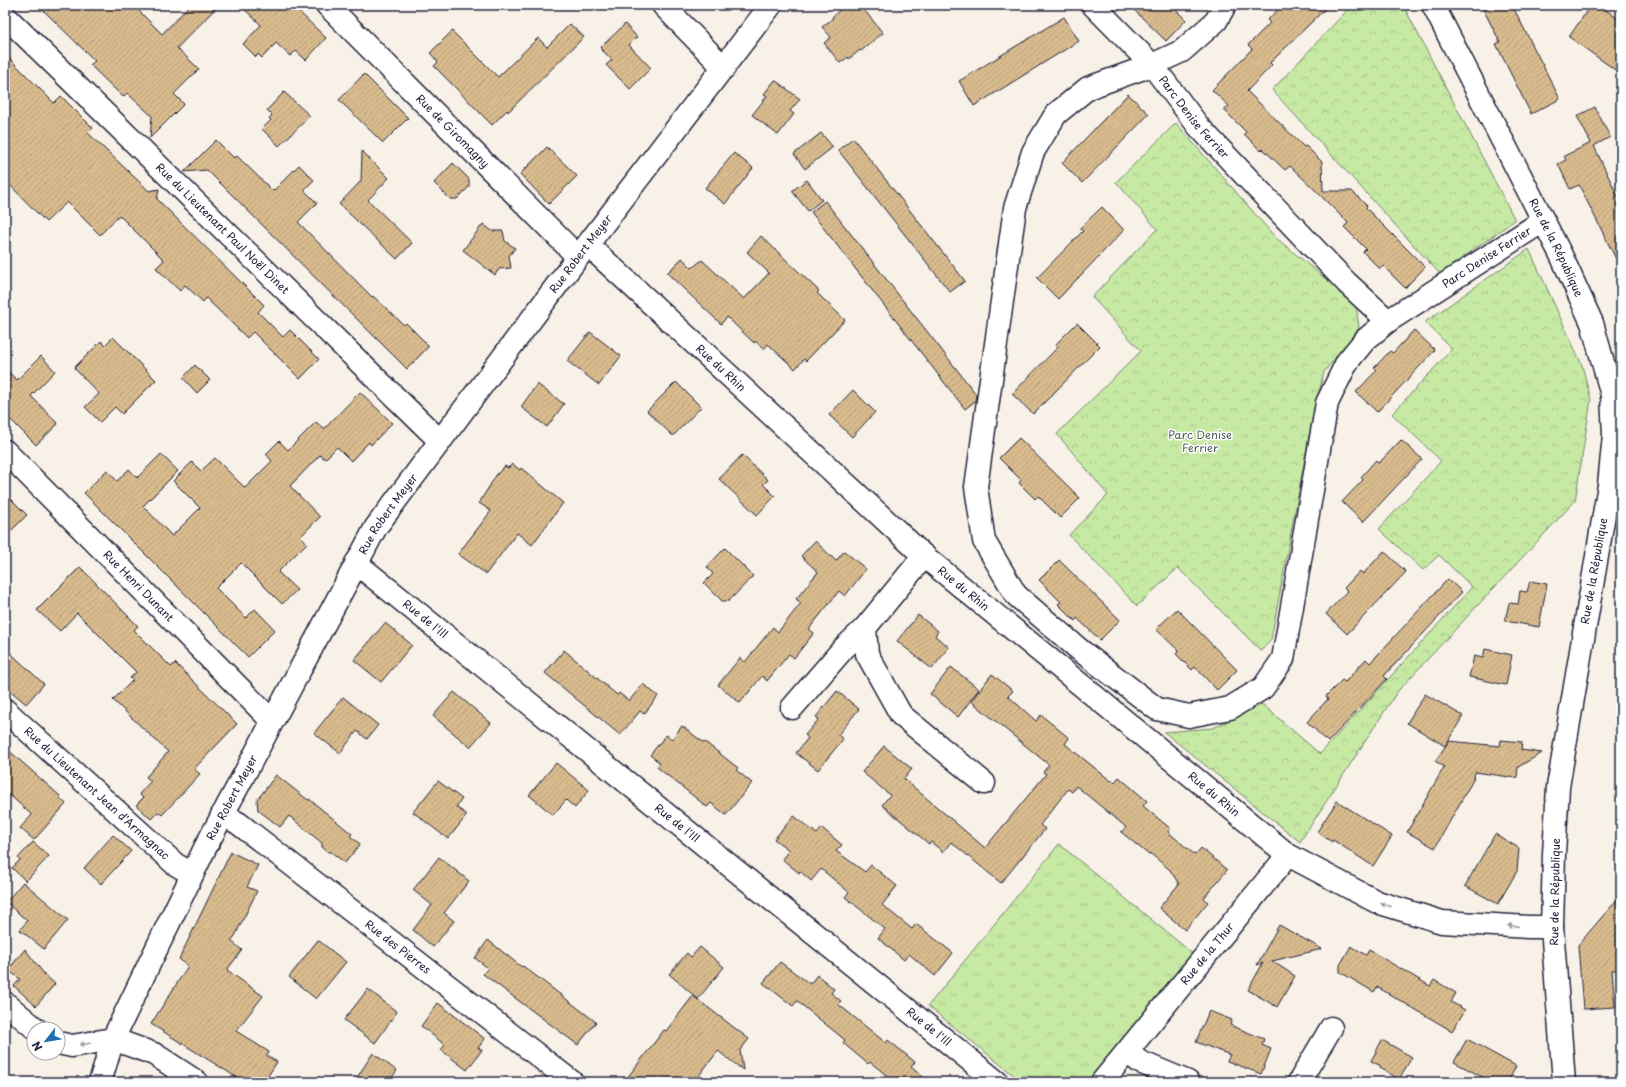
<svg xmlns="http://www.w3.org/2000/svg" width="1626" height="1087" font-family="'Playpen Sans',sans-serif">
<defs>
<pattern id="grass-tufts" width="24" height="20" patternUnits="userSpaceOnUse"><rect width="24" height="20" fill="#c6e9a3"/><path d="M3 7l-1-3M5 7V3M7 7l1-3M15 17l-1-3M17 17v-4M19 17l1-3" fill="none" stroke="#aac88d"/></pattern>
<pattern id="park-crowns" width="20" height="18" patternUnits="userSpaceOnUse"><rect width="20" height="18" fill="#c6e9a3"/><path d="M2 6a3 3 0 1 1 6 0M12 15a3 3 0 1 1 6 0" fill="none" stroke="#aac88d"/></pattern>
<pattern id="building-hatch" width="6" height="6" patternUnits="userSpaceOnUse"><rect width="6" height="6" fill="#d9bb8d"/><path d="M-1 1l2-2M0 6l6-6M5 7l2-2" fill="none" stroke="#baa07b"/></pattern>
</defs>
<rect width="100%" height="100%" fill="#f7f1e8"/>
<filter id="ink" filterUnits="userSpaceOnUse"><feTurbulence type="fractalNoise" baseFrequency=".025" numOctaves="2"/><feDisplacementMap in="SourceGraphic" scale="8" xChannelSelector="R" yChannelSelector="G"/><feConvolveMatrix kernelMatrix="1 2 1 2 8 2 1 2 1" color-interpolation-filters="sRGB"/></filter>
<g filter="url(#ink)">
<polygon fill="url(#grass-tufts)" stroke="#74866f" points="1059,844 1192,953 1087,1082 1022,1082 928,1006"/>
<g fill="url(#park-crowns)" stroke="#74866f">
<polygon points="1352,5 1403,5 1515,220 1440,274 1272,90"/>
<polygon points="1176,123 1275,237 1356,304 1359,328 1324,372 1312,420 1271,640 1261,651 1178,568 1137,606 1069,535 1108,495 1057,434 1141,351 1092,297 1157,229 1116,182"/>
<polygon points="1529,249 1582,365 1591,400 1575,501 1397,692 1300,842 1164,732 1213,728 1262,704 1320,754 1472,587 1439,555 1423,570 1379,529 1441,461 1392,414 1452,349 1425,322"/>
</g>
<g fill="url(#building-hatch)" stroke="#22223b">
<polygon points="38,5 133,5 162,34 190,5 219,5 177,48 199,69 174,94 184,104 150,138 152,116 127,93 123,97 90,65 95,61"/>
<polygon points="240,5 292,5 326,38 306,60 296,51 290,56 276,43 262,58 258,54 256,57 243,44 261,25"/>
<polygon points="845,5 860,5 883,33 861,51 860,50 849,59 848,57 840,63 824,43 831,37 822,27 833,18 832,17"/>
<polygon points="1129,5 1171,5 1186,20 1166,41"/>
<polygon points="1283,5 1329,5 1270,63 1272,65 1247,91 1304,147 1306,146 1322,162 1323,191 1352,191 1367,206 1366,208 1425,267 1405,288 1383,266 1380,269 1363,252 1366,249 1344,227 1348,223 1312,187 1290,166 1285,170 1263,149 1261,151 1244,134 1246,132 1224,110 1229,106 1212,90 1252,49 1248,45 1270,23 1267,20"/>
<polygon points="1481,5 1512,5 1560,99 1531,114 1496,44 1500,42"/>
<polygon points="1591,5 1599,5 1621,21 1621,74 1569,37"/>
<polygon points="1064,17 1079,41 974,106 959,81"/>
<polygon points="570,24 584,37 508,112 507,110 492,125 434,66 438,62 430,53 452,31 498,77 538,38 547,47"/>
<polygon points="625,24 637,37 629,45 651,68 630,89 606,65 612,60 600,48"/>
<polygon points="5,54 54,103 61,96 93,128 88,133 149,191 159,189 157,199 264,305 258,312 283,337 290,330 319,359 300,379 253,332 247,338 206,298 203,302 185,285 180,291 156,268 164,260 119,215 100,235 67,202 46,222 5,180"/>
<polygon points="364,74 408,118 383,143 339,100"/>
<polygon points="775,80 800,99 790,111 794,114 778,135 752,115 767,96 764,94"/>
<polygon points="284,92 310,116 279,146 262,129 271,120 269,118 272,115 267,110"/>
<polygon points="1128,94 1149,114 1082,183 1062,163"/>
<polygon points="1595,107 1610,137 1594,146 1621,203 1621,269 1579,185 1570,189 1558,164 1566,160 1564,156 1591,143 1577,116"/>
<polygon points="821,133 833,147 805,169 794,154"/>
<polygon points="853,138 965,281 950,292 838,150"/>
<polygon points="216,140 234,158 237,156 273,191 299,165 314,180 304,190 317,203 298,222 372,297 373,296 404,325 406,323 429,346 407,369 207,170 184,172"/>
<polygon points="547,147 577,176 549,204 520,174"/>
<polygon points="362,151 389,178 368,200 412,243 397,259 339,204 361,181"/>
<polygon points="734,153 753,168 725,204 705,188"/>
<polygon points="453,163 469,179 469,187 457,199 450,199 434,183"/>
<polygon points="807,180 822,200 808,211 792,191"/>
<polygon points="825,201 976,394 975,401 965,409 811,212"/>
<polygon points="1102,207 1124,230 1058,299 1037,278 1083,231 1080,228"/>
<polygon points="483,224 492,231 503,231 505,241 515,248 509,256 511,268 499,269 495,275 463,250"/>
<polygon points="761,236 819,291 817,293 845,320 806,361 804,359 795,369 768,344 764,349 755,341 754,343 727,317 721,324 667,273 682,258 692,268 702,260 744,299 769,273 747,252"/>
<polygon points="1077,323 1100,346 1033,414 1012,394 1058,347 1056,344"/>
<polygon points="1414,330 1435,350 1377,412 1356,392 1377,370 1374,368 1390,351 1393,353"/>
<polygon points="590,332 621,356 599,385 567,361"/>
<polygon points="113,337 156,380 122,414 115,407 100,422 85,407 99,394 74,368 101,341 105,345"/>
<polygon points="41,356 55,371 31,396 58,424 36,445 5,414 5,369 17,380"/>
<polygon points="195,365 210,380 197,393 183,378"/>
<polygon points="676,382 701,407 673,436 647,411"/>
<polygon points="537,384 564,404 547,427 521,407"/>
<polygon points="853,390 875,412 852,437 829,415"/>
<polygon points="360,392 392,423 371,445 369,442 351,461 337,447 325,459 320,455 290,486 320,517 301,536 307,543 278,572 297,590 282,604 241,563 216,588 246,618 255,609 275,630 248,657 84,493 107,470 117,481 129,469 137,478 161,454 178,471 143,506 172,536 200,508 173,481 192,462 201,471 215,458 245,488 272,461 266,454 279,441 288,450 316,422 324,429"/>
<polygon points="1019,438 1080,498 1060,518 1038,496 1035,499 1019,483 1021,480 999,458"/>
<polygon points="1401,440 1422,459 1363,522 1342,502 1363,480 1361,477 1376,460 1379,463"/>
<polygon points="742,455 768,480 763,484 775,496 757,515 719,479"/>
<polygon points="512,464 520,470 521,468 563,503 532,545 517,533 486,574 458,554 491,511 479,503 497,474 505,466 508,468"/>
<polygon points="5,493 27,515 5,537"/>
<polygon points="815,541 836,561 844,551 866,569 845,596 839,591 809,629 814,633 794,658 789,654 767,681 762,676 740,703 718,685 740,658 745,662 773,627 778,632 801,603 796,599 818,572 801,556"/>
<polygon points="725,548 753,576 729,601 722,601 704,583 713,574 707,567"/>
<polygon points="1384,551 1406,572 1347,634 1326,614 1347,591 1344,588 1360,571 1363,574"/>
<polygon points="1059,560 1120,620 1100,640 1077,618 1075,621 1058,604 1061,602 1039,580"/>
<polygon points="80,567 138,626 134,630 171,667 175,663 237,724 194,769 200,774 162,815 158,812 151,819 136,805 143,798 139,794 151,781 146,777 168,752 113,700 133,680 130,678 136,672 77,613 60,631 37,610"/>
<polygon points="1448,579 1462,592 1384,676 1387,679 1328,742 1307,722 1328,699 1326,696 1342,680 1345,682 1366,659 1370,663"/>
<polygon points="1530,581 1547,584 1539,627 1505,621 1509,603 1518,604 1520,591 1527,592"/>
<polygon points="1177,609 1237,670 1217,690 1195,667 1192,670 1176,654 1179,651 1156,629"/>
<polygon points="918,615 938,631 935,636 949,647 932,669 897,641"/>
<polygon points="385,623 412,645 381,682 354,660"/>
<polygon points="5,648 44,684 26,704 5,686"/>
<polygon points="1485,649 1512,655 1506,685 1469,677 1474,656 1483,658"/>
<polygon points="564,650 617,695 619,693 629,701 643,684 658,696 644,714 640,711 620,735 545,673"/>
<polygon points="951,667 979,689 958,717 930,694"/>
<polygon points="992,674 1013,691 1008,696 1036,721 1041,715 1069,738 1065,744 1111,781 1112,780 1115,782 1119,777 1147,801 1143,806 1171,829 1168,832 1195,855 1201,848 1227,870 1204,898 1208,902 1185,930 1159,908 1179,884 1170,870 1150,853 1149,855 1121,832 1126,827 1076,786 1072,792 1068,789 1040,825 1045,829 1001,883 951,842 943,852 931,842 929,844 882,805 890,795 862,772 884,746 912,769 904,779 985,848 1046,774 1043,772 1049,765 971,701"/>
<polygon points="837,691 859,709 838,735 843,739 818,770 796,753 808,738 805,735 819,719 816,717"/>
<polygon points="454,692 491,723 470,747 433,716"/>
<polygon points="1425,694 1463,716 1445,746 1407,723"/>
<polygon points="343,697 378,725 367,739 357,731 340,753 314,733"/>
<polygon points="682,726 704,743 705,742 738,768 736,770 752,783 726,815 711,803 707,807 657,767 660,763 650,755 666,735 672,739"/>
<polygon points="1501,740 1522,742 1521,750 1542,753 1518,767 1517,778 1475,772 1474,778 1435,848 1407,832 1444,767 1435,761 1449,741 1500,746"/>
<polygon points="5,747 60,796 59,797 66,804 34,840 20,828 32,815 5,791"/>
<polygon points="556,763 589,790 575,808 566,800 553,815 529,795"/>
<polygon points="276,775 308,800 309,799 352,834 350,836 360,844 345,863 331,852 328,852 322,847 322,843 289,816 280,827 258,810 257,800"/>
<polygon points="438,781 462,799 456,807 467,815 448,839 413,812"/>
<polygon points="1337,801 1392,836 1373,866 1333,840 1332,842 1317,832"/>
<polygon points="794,816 817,834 822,828 842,845 836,851 865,872 871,865 897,886 882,905 912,929 916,924 953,953 935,976 909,954 904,960 878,938 885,929 845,897 849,892 821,869 811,881 800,871 799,873 782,859 789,850 774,839"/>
<polygon points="1495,834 1519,848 1517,871 1498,904 1465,886"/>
<polygon points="113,835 131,851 101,884 84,868"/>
<polygon points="33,842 49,856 26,881 12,868 20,860 18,858"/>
<polygon points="231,852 258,865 247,887 257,891 235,936 231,941 242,950 227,970 263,996 236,1031 269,1052 267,1056 277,1062 264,1082 244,1082 151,1024 188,966 179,959"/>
<polygon points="439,857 469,881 444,913 454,921 433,947 413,930 432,905 413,890"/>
<polygon points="23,882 68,920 44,949 20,930 27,921 6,902"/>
<polygon points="1621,895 1621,970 1612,970 1615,1007 1583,1009 1578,945"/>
<polygon points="1279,925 1322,949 1272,961 1295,976 1277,1007 1248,990 1263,963 1257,965"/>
<polygon points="318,940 346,962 316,999 289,977"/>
<polygon points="488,940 519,965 522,967 523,966 596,1022 578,1045 483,974 488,968 475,958"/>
<polygon points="1351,946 1366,955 1369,950 1430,986 1434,980 1456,993 1451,1002 1465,1010 1452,1031 1377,987 1374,992 1340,972 1340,965"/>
<polygon points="700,947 724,967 698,999 669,974 687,953 691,957"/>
<polygon points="25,949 44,974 55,984 36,1006 14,986 20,979 8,970"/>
<polygon points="780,962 810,984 817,975 827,983 834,989 831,993 841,1001 838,1004 886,1043 888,1040 915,1062 911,1067 929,1082 895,1082 870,1062 868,1064 843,1043 845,1040 797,1001 793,1006 763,983"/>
<polygon points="368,989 397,1012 375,1043 344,1020"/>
<polygon points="693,996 749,1039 740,1050 743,1070 718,1051 694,1082 624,1082 664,1030 666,1031"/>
<polygon points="438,1003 485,1039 478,1048 482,1050 467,1070 441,1050 445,1045 421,1026"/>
<polygon points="1209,1011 1232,1020 1230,1025 1264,1039 1262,1045 1271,1049 1261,1074 1227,1061 1230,1055 1196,1042"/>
<polygon points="1467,1039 1516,1066 1508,1082 1492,1082 1454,1062"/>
<polygon points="1382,1040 1412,1057 1399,1079 1380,1068 1381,1066 1371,1061"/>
<polygon points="373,1053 397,1071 388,1082 354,1082"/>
</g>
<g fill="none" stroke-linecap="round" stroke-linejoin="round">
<g stroke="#22223b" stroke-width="25">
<g id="minor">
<path id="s1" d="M 327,5 L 578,257"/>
<polyline points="663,5 724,68"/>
<path id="s2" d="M 1093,5 L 1152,65 L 1199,127 L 1347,283 L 1388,321"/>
<path id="s3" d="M 1225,5 L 1216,21 L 1182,51 L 1152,65 L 1088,88 L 1056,114 L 1033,152 L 1015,208 L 976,487 L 984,541 L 1016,595 L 1081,651 L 1157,709 L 1189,716 L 1230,708 L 1263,688 L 1283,659 L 1327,403 L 1347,362 L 1365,340 L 1388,321 L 1543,221"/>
<path id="s4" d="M 5,16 L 439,440"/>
<path id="s5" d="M 588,245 L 924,556 L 1288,855 L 1377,902 L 1442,922 L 1529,927 L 1552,927"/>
<path id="s6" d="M 5,451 L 272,721"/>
<polyline points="924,556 865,628 867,654 901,715 984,783"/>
<path id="s7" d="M 356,563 L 997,1082"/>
<polyline points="792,708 843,649 865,628"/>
<path id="s8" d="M 5,710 L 175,864 L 192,874"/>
<path id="s9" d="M 222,815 L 238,823 L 572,1082"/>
<polyline points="5,1003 36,1029"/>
<polyline points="113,1039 154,1054 197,1082"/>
<polyline points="58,1043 72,1046 113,1039"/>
<polyline points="1127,1052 1140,1062 1188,1082"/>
<path id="s10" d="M 100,1082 L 113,1039 L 205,848 L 376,527 L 578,257 L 771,5"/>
<path id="s11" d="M 1102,1082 L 1288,855"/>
<polyline points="1299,1082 1331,1028"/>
</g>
</g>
<g stroke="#22223b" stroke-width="25">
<g id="secondary">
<path id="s12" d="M 1433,5 L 1561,255 L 1592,323 L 1612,395 L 1614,435 L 1609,485 L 1558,787 L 1554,854 L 1552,927 L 1564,1082"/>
</g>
</g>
<use href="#minor" stroke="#fff" stroke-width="22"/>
<use href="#secondary" stroke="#fff" stroke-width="22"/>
</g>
<defs><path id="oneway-solid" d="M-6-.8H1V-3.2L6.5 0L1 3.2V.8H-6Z"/></defs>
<g fill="#9c9ca7">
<use href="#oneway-solid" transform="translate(1386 905) rotate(-163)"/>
<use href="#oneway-solid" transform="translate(1513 926) rotate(-176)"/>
<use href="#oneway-solid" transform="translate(85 1044) rotate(170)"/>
</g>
</g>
<g text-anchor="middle" stroke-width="3" stroke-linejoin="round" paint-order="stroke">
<g font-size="11" fill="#22223b" stroke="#fff">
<text dy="4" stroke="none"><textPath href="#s2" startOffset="151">Parc Denise Ferrier</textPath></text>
<text dy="4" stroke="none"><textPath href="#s1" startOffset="178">Rue de Giromagny</textPath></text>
<text dy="4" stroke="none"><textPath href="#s4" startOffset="304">Rue du Lieutenant Paul Noël Dinet</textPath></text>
<text dy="4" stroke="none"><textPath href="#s12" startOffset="272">Rue de la République</textPath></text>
<text dy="4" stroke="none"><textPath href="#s10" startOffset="962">Rue Robert Meyer</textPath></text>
<text dy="4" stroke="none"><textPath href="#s3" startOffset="1519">Parc Denise Ferrier</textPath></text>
<text dy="4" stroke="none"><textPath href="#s5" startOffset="181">Rue du Rhin</textPath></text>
<text dy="4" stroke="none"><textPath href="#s10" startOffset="638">Rue Robert Meyer</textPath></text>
<text transform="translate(1594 571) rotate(-80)" y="4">Rue de la République</text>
<text dy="4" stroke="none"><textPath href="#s6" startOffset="190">Rue Henri Dunant</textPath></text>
<text dy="4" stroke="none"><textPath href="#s5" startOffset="509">Rue du Rhin</textPath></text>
<text dy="4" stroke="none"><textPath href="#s7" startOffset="89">Rue de l'Ill</textPath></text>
<text dy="4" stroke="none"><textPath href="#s8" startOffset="124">Rue du Lieutenant Jean d'Armagnac</textPath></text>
<text dy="4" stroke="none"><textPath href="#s5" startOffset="833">Rue du Rhin</textPath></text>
<text dy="4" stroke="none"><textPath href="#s10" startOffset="314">Rue Robert Meyer</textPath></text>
<text dy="4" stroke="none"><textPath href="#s7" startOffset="413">Rue de l'Ill</textPath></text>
<text transform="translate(1555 892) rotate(-89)" y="4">Rue de la République</text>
<text dy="4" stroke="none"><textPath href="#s9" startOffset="220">Rue des Pierres</textPath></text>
<text dy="4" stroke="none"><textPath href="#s11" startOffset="166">Rue de la Thur</textPath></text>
<text dy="4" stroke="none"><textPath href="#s7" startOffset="737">Rue de l'Ill</textPath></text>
</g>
<g font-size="11" fill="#535e5a" stroke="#fff">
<text x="1200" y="439">Parc Denise<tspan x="1200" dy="13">Ferrier</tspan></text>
</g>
</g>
<rect width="1626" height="1087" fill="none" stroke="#fff" stroke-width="20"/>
<rect x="10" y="10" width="1606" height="1067" fill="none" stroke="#22223b" stroke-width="1.5" filter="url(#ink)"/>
<g transform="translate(46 1041) rotate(239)"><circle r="19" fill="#ffffff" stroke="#a7a7b1"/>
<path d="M0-3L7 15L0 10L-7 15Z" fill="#1f6fb2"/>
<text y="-6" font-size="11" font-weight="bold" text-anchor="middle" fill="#22223b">N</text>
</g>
</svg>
